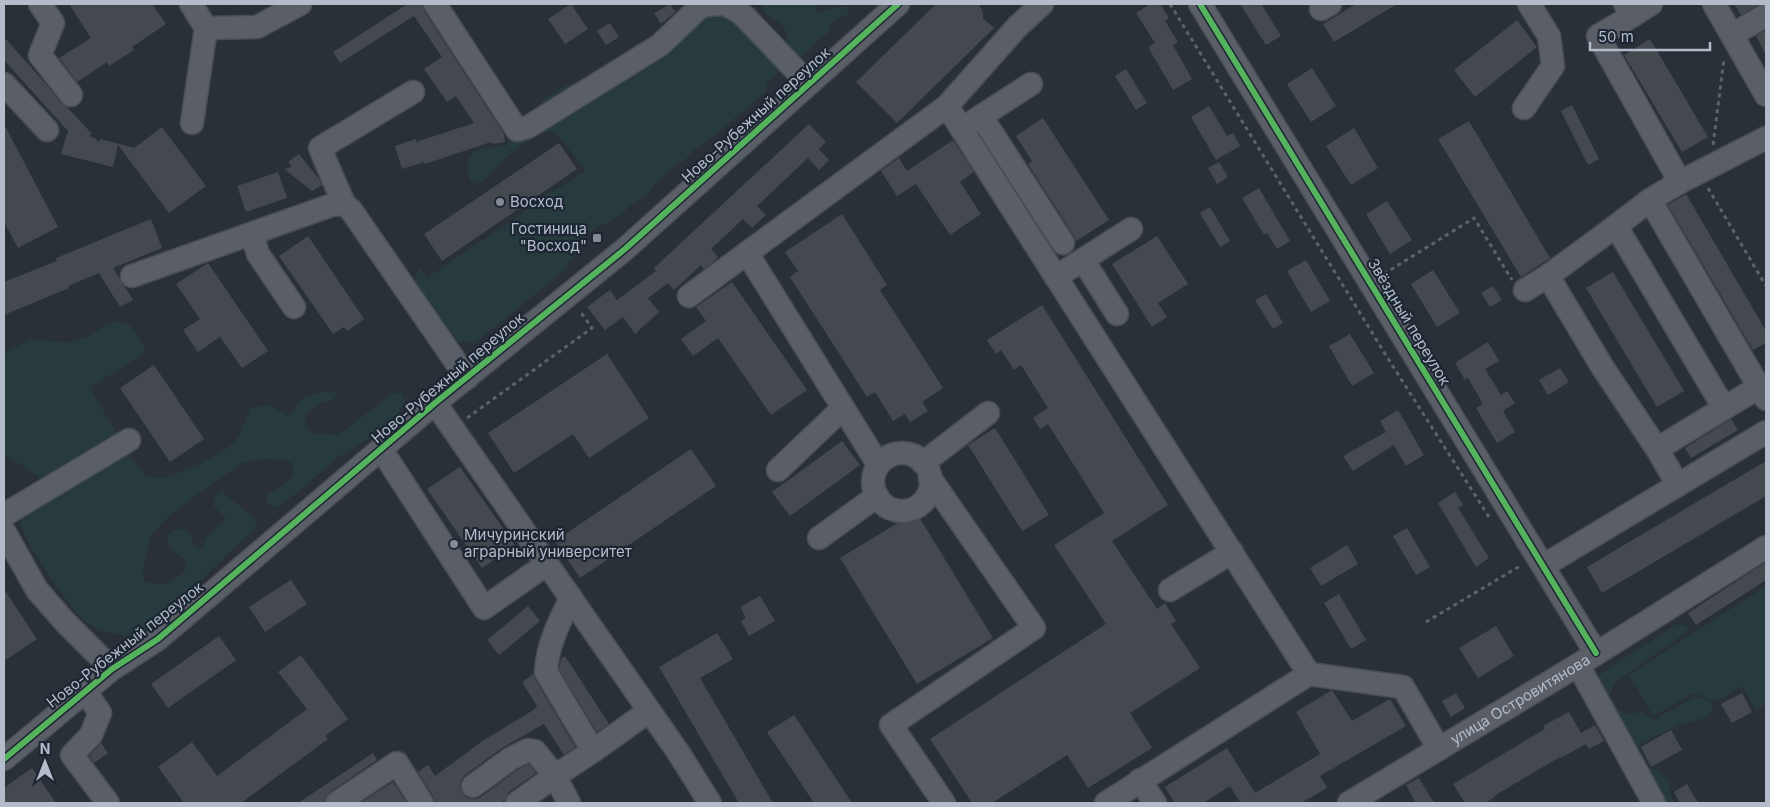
<svg xmlns="http://www.w3.org/2000/svg" width="1770" height="807" font-family="Inter,sans-serif">
<rect width="100%" height="100%" fill="#2a3038"/>
<g fill="#273a3e">
<path d="M 763,4 L 813,4 L 817,13 C 827,11 835,7 846,6 L 850,13 L 831,23 L 828,33 C 816,39 810,50 799,58 L 792,51 L 787,42 L 787,33 L 782,25 L 764,12 Z"/>
<path d="M 699,11 L 733,15 L 783,69 L 766,84 L 767,91 L 705,143 L 694,150 L 687,158 L 677,164 L 652,187 L 649,194 L 630,206 L 621,215 L 590,232 L 573,258 L 567,263 L 567,268 L 475,343 L 458,342 L 448,329 L 442,327 L 416,285 L 416,277 L 419,268 L 428,277 L 538,203 L 544,195 L 564,185 L 585,171 C 581,161 574,157 569,149 C 556,128 548,127 529,141 C 521,146 513,151 506,158 C 496,167 490,178 478,184 L 470,180 C 459,149 482,147 506,146 L 517,130 L 537,108 L 543,99 L 564,86 L 586,79 Z"/>
<path d="M 116,322 C 135,322 137,335 146,350 L 138,357 L 90,388 L 132,459 L 145,475 C 151,476 159,479 165,477 C 181,473 224,455 234,442 C 242,433 246,419 251,407 L 270,405 L 288,416 C 296,410 295,406 300,401 C 309,392 327,391 339,392 L 333,400 L 323,402 L 308,412 L 305,421 L 309,430 L 316,434 L 336,435 L 345,430 L 393,393 L 401,393 L 405,401 C 393,429 358,442 335,460 C 316,476 298,493 278,507 L 268,505 L 266,495 C 281,486 296,482 293,463 C 276,457 258,458 240,464 L 172,513 L 150,536 L 143,570 L 143,580 C 161,589 174,583 187,568 L 183,558 C 172,552 168,548 168,535 L 177,529 L 185,529 L 192,537 L 194,546 L 202,549 C 206,534 214,528 227,520 L 213,505 L 215,496 L 223,492 L 257,521 L 252,533 L 244,538 L 171,609 L 136,636 C 119,635 102,633 87,623 C 74,614 39,561 30,545 C 25,537 22,528 20,519 L 43,484 L 37,475 L 4,454 L 4,354 L 31,339 L 71,343 L 89,336 L 99,329 Z"/>
<polygon points="1766,586 1766,704 1756,710 1742,686 1717,701 1694,693 1653,716 1629,675"/>
<path d="M 1677,624 L 1688,626 L 1687,630 L 1680,637 L 1615,682 L 1609,695 L 1623,714 L 1643,712 C 1649,718 1655,723 1662,715 L 1695,697 L 1709,700 L 1714,707 L 1705,718 L 1678,725 L 1641,744 L 1638,748 L 1649,768 L 1660,770 L 1668,782 L 1671,797 L 1675,803 L 1667,803 L 1651,779 L 1599,682 L 1599,675 Z"/>
</g>
<g fill="#444950">
<polygon points="69,4 152,4 166,24 132,47 134,50 109,66 107,62 77,82 59,58 91,38"/>
<polygon points="405,4 422,4 424,11 504,134 505,142 492,144 491,142 425,164 424,162 402,169 395,146 416,139 416,142 474,123 456,96 447,102 424,69 442,57 414,16 340,63 333,52 406,5"/>
<polygon points="571,4 588,29 565,44 548,19"/>
<polygon points="670,4 675,12 661,24 654,13"/>
<polygon points="936,4 979,4 983,12 983,18 994,28 897,123 856,82"/>
<polygon points="1150,4 1160,4 1169,18 1165,21 1178,42 1173,45 1192,79 1173,90 1148,47 1155,43 1136,13"/>
<polygon points="1240,4 1261,4 1281,36 1266,45"/>
<polygon points="1356,4 1397,4 1334,42 1323,24"/>
<polygon points="1734,4 1759,4 1741,15"/>
<polygon points="1517,20 1537,47 1475,97 1454,70"/>
<polygon points="610,23 619,37 606,45 597,31"/>
<polygon points="1766,30 1766,55 1756,36"/>
<polygon points="4,37 45,83 61,103 67,107 92,134 89,136 95,138 98,142 101,139 134,148 162,127 206,186 169,213 118,145 113,167 61,154 68,131 4,60"/>
<polygon points="1650,39 1708,137 1682,152 1624,55"/>
<polygon points="1312,68 1336,106 1311,122 1287,84"/>
<polygon points="1126,69 1147,103 1136,110 1115,76"/>
<polygon points="1572,105 1599,159 1588,165 1561,111"/>
<polygon points="1209,106 1227,136 1233,133 1240,146 1216,160 1191,117"/>
<polygon points="1043,118 1109,220 1076,241 1074,236 1028,164 1032,161 1016,136"/>
<polygon points="1469,121 1550,258 1521,277 1438,139"/>
<polygon points="4,124 58,227 18,248 4,222"/>
<polygon points="809,124 826,142 819,149 829,160 819,170 808,158 757,206 766,215 752,228 743,219 711,249 718,257 712,263 704,269 701,265 674,290 668,283 648,298 659,312 635,334 623,317 605,330 587,307 610,290 617,300 656,271 654,268"/>
<polygon points="1354,128 1378,168 1351,185 1326,146"/>
<polygon points="953,140 974,172 960,182 981,214 950,235 916,184 897,196 881,171 899,158 907,171"/>
<polygon points="559,143 577,169 442,261 424,234"/>
<polygon points="299,154 319,179 322,185 312,191 284,169 292,167 288,162"/>
<polygon points="1219,162 1228,177 1217,184 1208,168"/>
<polygon points="278,172 287,198 246,212 237,186"/>
<polygon points="1259,188 1290,241 1277,249 1267,233 1264,235 1242,198"/>
<polygon points="1686,194 1766,331 1766,343 1753,350 1668,205"/>
<polygon points="1387,201 1412,240 1390,254 1366,214"/>
<polygon points="1210,207 1230,241 1220,247 1200,213"/>
<polygon points="842,214 887,285 880,290 943,388 922,402 928,411 910,422 905,414 893,421 875,392 867,397 790,277 798,271 785,252"/>
<polygon points="151,219 162,248 113,268 133,300 120,307 99,273 68,286 69,288 4,315 4,282 57,261 56,258"/>
<polygon points="308,236 364,319 347,331 344,327 333,334 279,256"/>
<polygon points="1157,236 1188,284 1158,303 1167,317 1152,327 1112,264"/>
<polygon points="1306,260 1330,301 1311,312 1287,271"/>
<polygon points="208,263 268,351 242,368 220,337 198,352 183,330 200,319 176,284"/>
<polygon points="1433,270 1460,313 1437,327 1411,284"/>
<polygon points="1613,272 1684,391 1657,407 1586,288"/>
<polygon points="732,282 807,390 771,415 718,338 693,356 681,339 706,321 696,307"/>
<polygon points="1493,286 1502,300 1490,307 1481,293"/>
<polygon points="1266,294 1283,323 1273,329 1255,300"/>
<polygon points="1042,305 1168,505 1112,541 1157,609 1165,603 1176,621 1171,624 1200,668 1130,713 1152,748 1088,788 1067,755 992,803 972,803 930,739 1106,624 1054,545 1104,513 1048,424 1040,429 1033,418 1048,408 1021,365 1014,370 1001,350 996,354 987,340"/>
<polygon points="1350,334 1374,373 1352,386 1329,346"/>
<polygon points="1488,342 1499,361 1485,369 1501,395 1507,391 1515,403 1503,411 1515,432 1497,443 1476,408 1483,404 1468,378 1465,380 1455,363"/>
<polygon points="607,354 649,418 589,458 573,434 514,473 488,433"/>
<polygon points="154,365 204,439 170,462 120,388"/>
<polygon points="1560,368 1569,382 1548,395 1539,380"/>
<polygon points="1398,410 1424,455 1406,466 1394,445 1353,471 1343,456 1386,432 1380,421"/>
<polygon points="1731,419 1738,430 1691,458 1685,448"/>
<polygon points="995,428 1049,515 1022,531 968,445"/>
<polygon points="842,441 860,465 790,516 772,492"/>
<polygon points="691,449 716,486 580,578 555,541"/>
<polygon points="1766,461 1766,496 1602,593 1587,567"/>
<polygon points="460,467 515,545 482,568 427,489"/>
<polygon points="1455,492 1463,505 1458,508 1489,558 1476,567 1438,503"/>
<polygon points="916,512 993,638 917,684 840,558"/>
<polygon points="1407,528 1430,567 1416,575 1393,536"/>
<polygon points="1347,545 1358,564 1321,586 1310,568"/>
<polygon points="1766,562 1766,580 1696,625 1688,613"/>
<polygon points="291,580 307,604 265,632 249,607"/>
<polygon points="4,589 37,639 4,661"/>
<polygon points="1339,594 1366,640 1351,649 1324,603"/>
<polygon points="760,596 775,621 749,636 741,621 746,618 740,607"/>
<polygon points="528,606 540,621 499,655 487,640"/>
<polygon points="1496,626 1514,656 1478,678 1459,648"/>
<polygon points="717,633 733,659 700,678 773,803 739,803 659,667"/>
<polygon points="219,636 236,660 168,708 151,684"/>
<polygon points="301,655 348,719 325,736 328,739 241,803 184,803 158,767 192,742 217,776 307,709 278,672"/>
<polygon points="565,656 609,724 597,732 559,669 561,659"/>
<polygon points="534,674 535,679 575,747 564,755 544,724 502,748 465,775 461,780 460,787 462,793 467,798 475,799 481,797 517,770 529,764 536,773 509,792 505,800 500,803 435,803 433,796 418,772 428,765 435,776 484,740 535,709 537,706 522,682"/>
<polygon points="1332,690 1352,721 1390,699 1406,726 1320,776 1327,788 1301,803 1237,803 1240,802 1230,786 1203,803 1175,803 1165,787 1227,748 1255,793 1320,754 1296,712"/>
<polygon points="1456,693 1465,708 1451,717 1442,701"/>
<polygon points="1742,693 1752,712 1732,723 1721,704"/>
<polygon points="1569,712 1581,733 1595,725 1604,741 1589,749 1586,744 1561,758 1560,757 1494,796 1495,797 1485,803 1465,803 1453,784 1545,729 1543,726"/>
<polygon points="794,715 852,803 814,803 767,732"/>
<polygon points="1671,730 1682,750 1651,767 1641,747"/>
<polygon points="101,743 108,753 94,763 89,756"/>
<polygon points="373,753 377,760 330,792 326,797 324,803 298,803"/>
<polygon points="32,768 56,803 4,803 4,788"/>
<polygon points="1419,778 1434,803 1416,803 1406,785"/>
<polygon points="393,782 407,803 360,803"/>
<polygon points="1687,784 1698,803 1680,803 1674,792"/>
</g>
<g fill="none" stroke-linecap="round" stroke-linejoin="round">
<g stroke="#484c53" stroke-width="25">
<g id="minor">
<polyline points="40,4 53,23 40,55 71,95"/>
<polyline points="191,4 206,28 257,27 300,4"/>
<polyline points="435,4 517,130 528,127 660,45 701,6"/>
<path d="M 697,4 C 705,8 714,3 723,4 C 732,6 738,11 745,17 L 809,84"/>
<polyline points="1200,4 1596,653"/>
<polyline points="1625,4 1632,16 1651,4"/>
<polyline points="1714,4 1766,95"/>
<polyline points="1321,9 1330,4"/>
<polyline points="1632,16 1598,36 1680,182 1766,138"/>
<polyline points="1732,35 1766,15"/>
<polyline points="4,84 47,130"/>
<polyline points="947,106 1309,674"/>
<polyline points="1524,108 1553,66 1549,36 1529,4"/>
<polyline points="981,116 1063,243"/>
<polyline points="192,123 206,28"/>
<polyline points="969,124 1031,84"/>
<polyline points="1680,182 1650,200 1766,399"/>
<polyline points="1650,200 1616,226 1724,408"/>
<polyline points="344,204 320,148 413,92"/>
<polyline points="256,232 255,244 258,254 294,307"/>
<polyline points="1083,260 1117,314"/>
<polyline points="132,276 332,205 344,204 351,210 467,378"/>
<polyline points="1548,276 1603,368 1657,449"/>
<polyline points="1056,277 1131,229"/>
<polyline points="1525,290 1548,276 1616,226"/>
<polyline points="689,296 747,253"/>
<polyline points="435,403 678,752 710,803"/>
<polyline points="381,449 484,608 547,564"/>
<circle cx="902" cy="482" r="29"/>
<polyline points="923,463 988,413"/>
<polyline points="878,464 747,253 947,106 1017,27 1042,4"/>
<polyline points="778,470 843,408"/>
<polyline points="930,478 1034,628 891,725 944,803"/>
<polyline points="1678,485 1657,449 1759,387"/>
<polyline points="4,515 129,440"/>
<polyline points="4,531 37,590 65,622 112,669"/>
<polyline points="819,538 877,496"/>
<polyline points="1543,566 1766,432"/>
<polyline points="1170,590 1232,552"/>
<path d="M 571,598 C 559,622 547,646 546,672 L 593,751 L 649,711"/>
<polyline points="1578,665 1654,803"/>
<polyline points="85,691 100,713 91,735 72,755 108,803"/>
<polyline points="4,759 112,669 158,639 435,403 625,249 898,4"/>
<polyline points="1140,780 1155,803"/>
<polyline points="473,786 510,759 528,750 535,751 555,776 593,751"/>
<polyline points="337,803 397,763 422,803"/>
<polyline points="517,803 555,776 569,803"/>
<polyline points="1106,803 1309,674 1403,687 1439,749"/>
<path id="s1" d="M 1349,803 L 1578,665 L 1766,547"/>
</g>
</g>
<g stroke="#5d636a" stroke-width="3" stroke-dasharray="4 4" stroke-linecap="butt">
<polyline points="1170,4 1387,357 1489,517"/>
<polyline points="1713,145 1724,59"/>
<polyline points="1708,188 1766,286"/>
<polyline points="1384,274 1474,218 1512,280"/>
<polyline points="467,418 592,328 579,310"/>
<polyline points="1426,622 1520,566 1519,565"/>
</g>
<use href="#minor" stroke="#5a5e66" stroke-width="22"/>
<g stroke="#1d2633" stroke-width="9">
<g id="cycleway">
<polyline points="1200,4 1596,653"/>
<polyline points="4,759 112,669 158,639 435,403 625,249 898,4"/>
</g>
</g>
<use href="#cycleway" stroke="#56b35d" stroke-width="6"/>
</g>
<g fill="#848b96" stroke="#1d2633" stroke-width="2">
<circle cx="500" cy="202" r="5"/>
<rect x="592" y="233" width="10" height="10" rx="2.5"/>
<circle cx="454" cy="544" r="5"/>
</g>
<g text-anchor="middle" stroke-width="4.5" stroke-linejoin="round" paint-order="stroke">
<g font-size="15" fill="#b4bcc9" stroke="#1d2633">
<text transform="translate(756 115) rotate(-42)" y="5">Ново-Рубежный переулок</text>
<text transform="translate(1409 322) rotate(59)" y="5">Звёздный переулок</text>
<text transform="translate(448 378) rotate(-40)" y="5">Ново-Рубежный переулок</text>
<text transform="translate(125 645) rotate(-38)" y="5">Ново-Рубежный переулок</text>
<text dy="5" stroke="none"><textPath href="#s1" startOffset="200">улица Островитянова</textPath></text>
</g>
<g font-size="15" fill="#b4bcc9" stroke="#1d2633" text-anchor="start">
<text x="510" y="207">Восход</text>
<text x="587" y="234" text-anchor="end">Гостиница<tspan x="587" dy="17">"Восход"</tspan></text>
<text x="464" y="540">Мичуринский<tspan x="464" dy="17">аграрный университет</tspan></text>
</g>
</g>
<rect width="1770" height="807" fill="none" stroke="#b4bcc9" stroke-width="10"/>
<g transform="translate(45 762)" stroke="#1d2633" stroke-width="4" paint-order="stroke">
<path d="M0-4L9 19L0 12L-9 19Z" fill="#b4bcc9"/>
<text y="-8" font-size="14" font-weight="bold" text-anchor="middle" fill="#b4bcc9">N</text>
</g>
<path d="M1590 42v8h120v-8" fill="none" stroke="#b4bcc9" stroke-width="2.5"/>
<text x="1598" y="42" font-size="15" fill="#b4bcc9" stroke="#1d2633" stroke-width="4" paint-order="stroke">50 m</text>
</svg>
